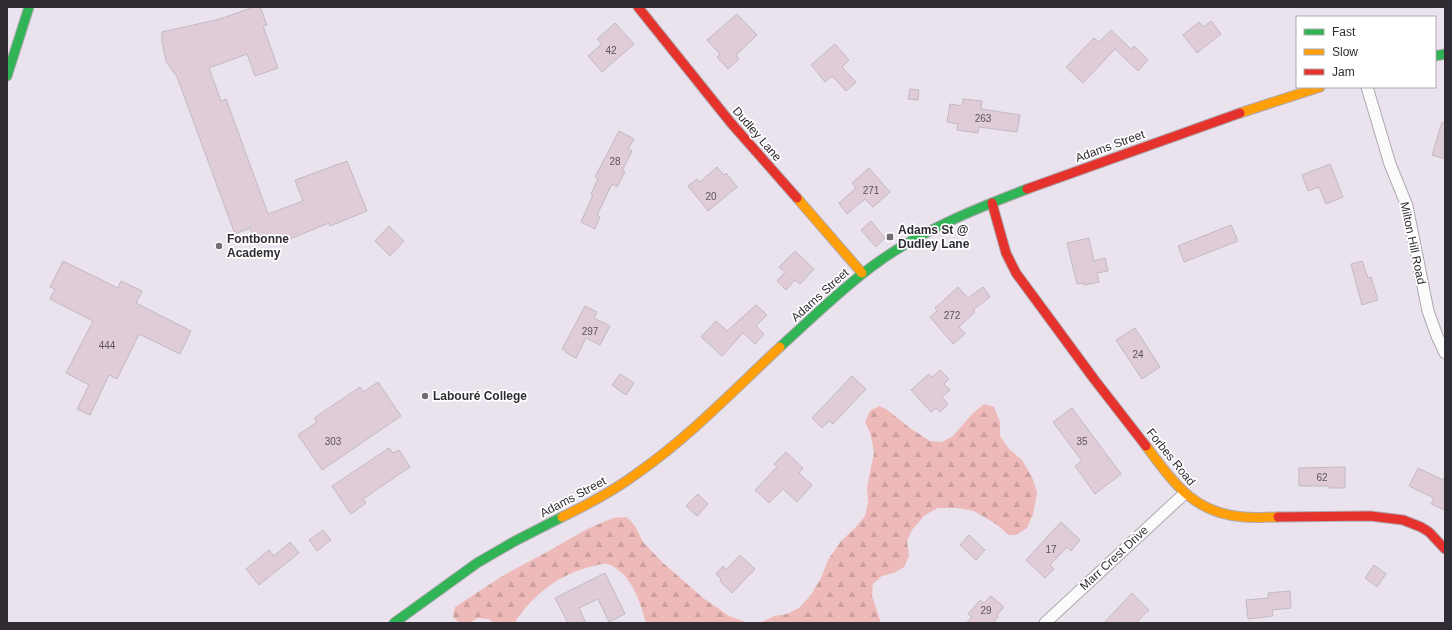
<svg xmlns="http://www.w3.org/2000/svg" width="1452" height="630" font-family="Helvetica,sans-serif">
<defs>
<pattern id="forest-firs" width="22" height="20" patternUnits="userSpaceOnUse"><rect width="22" height="20" fill="#eebab9"/><path d="M5 1l3.5 6h-7zM16 11l3.5 6h-7z" fill="#cda0a0"/></pattern>
</defs>
<rect width="100%" height="100%" fill="#eae3ed"/>
<path fill="url(#forest-firs)" d="M 984,404 L 994,407 L 1000,422 L 1000,436 L 1009,449 L 1022,460 L 1033,479 L 1037,493 L 1033,514 L 1027,528 L 1016,535 L 1009,535 L 996,524 L 974,511 L 958,508 L 938,508 L 925,515 L 912,530 L 907,541 L 909,556 L 904,567 L 894,573 L 882,576 L 873,584 L 872,596 L 881,623 L 646,623 C 641,604 631,573 610,565 C 604,562 599,565 593,566 C 559,574 534,594 515,622 L 512,623 L 495,623 L 488,619 L 478,618 L 471,622 L 460,623 L 453,617 L 455,607 L 504,575 L 547,552 L 587,529 L 613,518 L 627,517 L 635,526 L 643,542 L 662,562 L 703,598 L 729,616 L 746,622 L 762,622 L 774,616 L 787,614 L 799,608 L 811,595 L 821,578 L 828,560 L 841,541 L 856,527 L 865,516 L 868,503 L 867,487 L 874,453 L 871,435 L 865,422 L 870,411 L 879,406 L 886,409 L 910,428 L 930,441 L 942,442 L 953,436 L 972,414 Z"/>
<g fill="#dfccd8" stroke="#c2bac0">
<polygon points="254,7 260,7 267,25 263,26 278,68 255,76 247,54 209,68 221,101 226,99 268,214 303,201 295,180 347,161 367,211 330,226 329,223 280,243 277,237 257,245 250,228 235,234 177,77 166,61 162,41 162,32 220,19"/>
<polygon points="737,14 757,35 736,55 739,59 728,69 717,57 720,54 707,40"/>
<polygon points="1211,21 1221,34 1197,53 1183,35 1199,22 1203,27"/>
<polygon points="615,23 634,44 602,72 588,56 602,44 597,39"/>
<polygon points="1111,30 1131,49 1134,46 1148,60 1138,71 1115,49 1083,83 1066,67 1094,38 1099,42"/>
<polygon points="835,44 849,60 842,67 856,82 846,91 832,76 825,82 811,65"/>
<polygon points="910,89 919,90 918,100 908,99"/>
<polygon points="963,99 982,101 981,109 1020,115 1017,132 979,127 978,133 957,130 958,124 947,122 950,104 962,106"/>
<polygon points="1442,122 1445,123 1445,159 1432,155"/>
<polygon points="619,131 634,139 628,149 632,151 622,171 625,172 617,187 612,184 597,215 600,217 595,229 581,222 593,195 591,194 598,179 595,177"/>
<polygon points="1330,164 1343,197 1326,204 1319,187 1308,191 1302,175"/>
<polygon points="717,167 724,175 726,173 737,187 708,211 688,186 697,179 700,182"/>
<polygon points="869,168 890,192 873,207 865,199 847,214 839,203 856,188 852,183"/>
<polygon points="871,221 885,238 876,247 861,230"/>
<polygon points="1231,225 1238,241 1184,262 1178,246"/>
<polygon points="389,226 404,241 390,256 375,241"/>
<polygon points="1089,238 1094,261 1105,258 1108,271 1097,273 1099,282 1084,285 1083,283 1077,284 1067,243"/>
<polygon points="795,251 814,269 800,284 795,280 786,290 777,281 785,272 779,267"/>
<polygon points="63,261 118,288 121,281 142,291 136,303 191,331 180,354 139,334 117,379 109,375 90,415 77,409 89,385 66,373 93,321 50,299 55,289 50,287"/>
<polygon points="1362,261 1368,278 1371,277 1378,300 1362,305 1351,264"/>
<polygon points="958,287 968,298 983,287 990,297 973,310 975,312 959,327 965,334 953,344 930,317 937,311 935,308"/>
<polygon points="756,305 767,315 756,326 764,334 755,344 743,333 722,356 701,337 716,321 727,331"/>
<polygon points="585,306 597,312 594,318 610,326 600,345 586,338 576,358 565,352 566,350 562,349"/>
<polygon points="1135,328 1160,367 1142,379 1116,340"/>
<polygon points="940,370 949,379 944,384 950,390 942,397 948,404 940,412 936,408 931,412 911,390 929,374 932,377"/>
<polygon points="620,374 634,383 626,395 612,385"/>
<polygon points="852,376 866,389 833,424 829,421 822,428 812,418"/>
<polygon points="378,382 401,416 322,470 298,435 317,422 314,418 360,387 363,392"/>
<polygon points="1072,408 1121,474 1095,494 1075,466 1082,461 1053,422"/>
<polygon points="389,448 393,453 399,450 410,467 363,499 366,503 351,514 332,486"/>
<polygon points="786,452 803,468 799,473 812,485 797,502 783,489 769,503 755,490 777,467 774,464"/>
<polygon points="1345,467 1345,488 1329,488 1329,486 1299,486 1299,468"/>
<polygon points="1418,468 1443,480 1445,476 1445,510 1431,504 1434,498 1409,486"/>
<polygon points="698,494 708,504 697,516 686,506"/>
<polygon points="1061,522 1080,540 1071,551 1067,547 1050,565 1054,569 1045,578 1026,560"/>
<polygon points="323,530 331,540 317,551 309,540"/>
<polygon points="969,535 985,550 976,560 960,545"/>
<polygon points="290,542 299,553 259,585 246,569 269,550 274,556"/>
<polygon points="740,555 755,569 732,593 720,581 721,579 716,574 723,566 726,570"/>
<polygon points="1374,565 1386,574 1377,587 1365,578"/>
<polygon points="605,573 625,614 609,622 598,599 579,608 586,623 568,623 555,598"/>
<polygon points="1290,591 1291,608 1272,610 1273,616 1248,619 1246,600 1269,598 1268,593"/>
<polygon points="1132,593 1149,610 1136,623 1104,623"/>
<polygon points="991,596 1004,607 997,615 998,617 993,623 966,623 972,617 968,614 980,600 984,603"/>
</g>
<g fill="none" stroke-linecap="round" stroke-linejoin="round">
<g stroke="#aea8b0" stroke-width="13">
<g id="street">
<polyline points="1367,87 1390,164 1407,206 1428,311 1437,336 1445,353"/>
<polyline points="1045,623 1184,494"/>
</g>
</g>
<g stroke="#aea8b0" stroke-width="11">
<g id="fast">
<polyline points="1435,56 1445,54"/>
<polyline points="7,76 29,7"/>
<path d="M 780,347 C 811,319 841,289 874,265 C 920,231 975,209 1027,189"/>
<polyline points="394,623 477,563 515,541 562,517"/>
</g>
</g>
<g stroke="#aea8b0" stroke-width="11">
<g id="slow">
<polyline points="1240,113 1320,87"/>
<polyline points="797,198 862,273"/>
<path d="M 1146,446 C 1173,482 1194,514 1244,517 C 1255,518 1267,517 1278,517"/>
<path d="M 562,517 C 589,504 615,490 639,472 C 690,436 734,390 780,347"/>
</g>
</g>
<g stroke="#aea8b0" stroke-width="11">
<g id="jam">
<polyline points="638,7 731,123 797,198"/>
<polyline points="1027,189 1240,113"/>
<polyline points="992,203 1006,253 1016,273 1094,379 1146,446"/>
<polyline points="1278,517 1370,516 1403,520 1421,527 1429,532 1445,549"/>
</g>
</g>
<use href="#street" stroke="#fcfbfc" stroke-width="11"/>
<use href="#fast" stroke="#30b455" stroke-width="9"/>
<use href="#slow" stroke="#ff9f0a" stroke-width="9"/>
<use href="#jam" stroke="#e5322d" stroke-width="9"/>
</g>
<g fill="#726c74" stroke="#fff" stroke-width="1.5">
<rect x="886" y="233" width="8" height="8" rx="2"/>
<circle cx="219" cy="246" r="4"/>
<circle cx="425" cy="396" r="4"/>
</g>
<g text-anchor="middle" stroke-width="3.5" stroke-linejoin="round" paint-order="stroke">
<g font-size="10" fill="#5c545c">
<text x="611" y="54">42</text>
<text x="983" y="122">263</text>
<text x="615" y="165">28</text>
<text x="871" y="194">271</text>
<text x="711" y="200">20</text>
<text x="952" y="319">272</text>
<text x="590" y="335">297</text>
<text x="107" y="349">444</text>
<text x="1138" y="358">24</text>
<text x="333" y="445">303</text>
<text x="1082" y="445">35</text>
<text x="1322" y="481">62</text>
<text x="1051" y="553">17</text>
<text x="986" y="614">29</text>
</g>
<g font-size="12" fill="#312c33" stroke="#fff">
<text transform="translate(757 134) rotate(49)" y="4">Dudley Lane</text>
<text transform="translate(1110 146) rotate(-20)" y="4">Adams Street</text>
<text transform="translate(1413 243) rotate(78)" y="4">Milton Hill Road</text>
<text transform="translate(820 295) rotate(-42)" y="4">Adams Street</text>
<text transform="translate(1171 457) rotate(51)" y="4">Forbes Road</text>
<text transform="translate(573 497) rotate(-28)" y="4">Adams Street</text>
<text transform="translate(1114 558) rotate(-43)" y="4">Marr Crest Drive</text>
</g>
<g font-size="12" font-weight="bold" fill="#312c33" stroke="#fff" text-anchor="start">
<text x="898" y="234">Adams St @<tspan x="898" dy="14">Dudley Lane</tspan></text>
<text x="227" y="243">Fontbonne<tspan x="227" dy="14">Academy</tspan></text>
<text x="433" y="400">Labouré College</text>
</g>
</g>
<rect width="1452" height="630" fill="none" stroke="#312c33" stroke-width="16"/>
<rect x="1296" y="16" width="140" height="72" fill="#ffffff" stroke="#adabad"/>
<rect x="1304" y="29" width="20" height="6" fill="#30b455" stroke="#adabad"/>
<text x="1332" y="36" font-size="12" fill="#312c33">Fast</text>
<rect x="1304" y="49" width="20" height="6" fill="#ff9f0a" stroke="#adabad"/>
<text x="1332" y="56" font-size="12" fill="#312c33">Slow</text>
<rect x="1304" y="69" width="20" height="6" fill="#e5322d" stroke="#adabad"/>
<text x="1332" y="76" font-size="12" fill="#312c33">Jam</text>
</svg>
